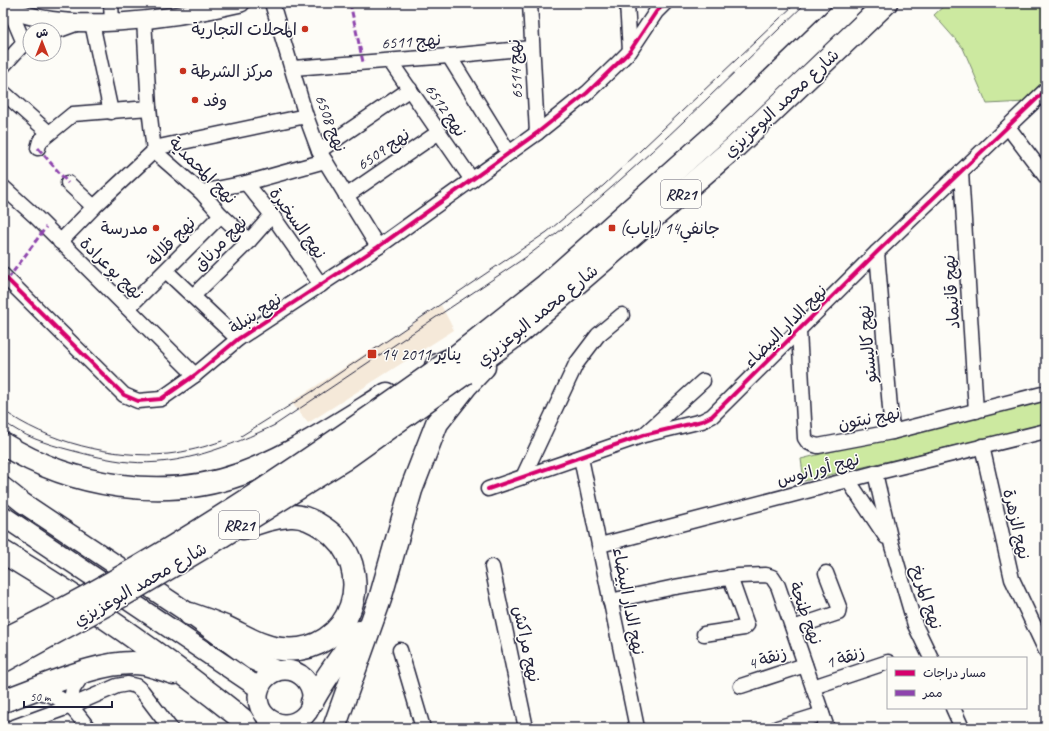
<svg xmlns="http://www.w3.org/2000/svg" width="1049" height="731" font-family="Caveat,'Playpen Sans Arabic',sans-serif">
<rect width="100%" height="100%" fill="#fdfcf7"/>
<filter id="ink" filterUnits="userSpaceOnUse"><feTurbulence type="fractalNoise" baseFrequency=".025" numOctaves="2"/><feDisplacementMap in="SourceGraphic" scale="8" xChannelSelector="R" yChannelSelector="G"/><feConvolveMatrix kernelMatrix="1 2 1 2 8 2 1 2 1" color-interpolation-filters="sRGB"/></filter>
<g filter="url(#ink)">
<polygon fill="#f5e9d9" points="441,305 454,330 308,423 291,402"/>
<g fill="#cce9a0" stroke="#77866e">
<polygon points="947,3 1046,3 1046,101 987,104 963,48 934,15"/>
<polygon points="1046,398 1046,424 804,481 801,459"/>
</g>
<g fill="none" stroke-linecap="round" stroke-linejoin="round">
<g stroke="#22223b" stroke-width="17">
<g id="minor">
<polyline points="111,3 112,22"/>
<polyline points="272,3 306,116 319,151 378,247"/>
<polyline points="530,3 537,133"/>
<polyline points="627,3 630,51"/>
<polyline points="9,8 24,43"/>
<polyline points="144,19 149,108 154,151 201,192 221,215 249,241"/>
<polyline points="92,23 111,112"/>
<polyline points="54,32 76,24"/>
<polyline points="449,56 509,153"/>
<polyline points="390,61 472,180"/>
<polyline points="3,66 24,43 30,41"/>
<polyline points="293,68 449,56 531,48"/>
<polyline points="3,92 49,133"/>
<polyline points="1008,127 1046,177"/>
<polyline points="38,148 40,141 73,114 149,108"/>
<polyline points="154,148 306,116"/>
<polyline points="319,151 410,89"/>
<polyline points="961,172 976,411"/>
<polyline points="68,183 94,207"/>
<polyline points="246,183 272,215 321,285"/>
<polyline points="3,187 36,217 195,375"/>
<polyline points="201,192 246,183 325,161"/>
<polyline points="346,196 439,132"/>
<polyline points="60,242 94,207 154,151"/>
<polyline points="877,252 892,432"/>
<polyline points="166,271 238,339"/>
<polyline points="3,275 124,395 138,401 161,399 195,375 238,339 378,247 537,133 587,93 617,64 630,51 656,12 665,3"/>
<polyline points="193,296 249,241 272,215"/>
<polyline points="128,308 221,215"/>
<path d="M 799,331 L 805,438 C 808,444 812,444 818,446 L 892,432 L 1046,393"/>
<polyline points="646,433 703,381"/>
<polyline points="982,446 1012,579 1046,651"/>
<polyline points="581,458 637,728"/>
<polyline points="875,473 892,546 915,625 931,658"/>
<polyline points="523,477 576,364 598,335 622,315"/>
<polyline points="848,480 886,537"/>
<polyline points="488,489 644,435 702,421 712,416 877,252 1046,90"/>
<polyline points="600,545 875,473 1046,431"/>
<polyline points="492,567 526,728"/>
<polyline points="610,601 675,587 739,576 766,575 772,577 778,586 827,728"/>
<polyline points="793,628 838,613 839,607 826,573"/>
<polyline points="704,634 744,628 747,625 730,577"/>
<polyline points="400,650 423,728"/>
<polyline points="741,686 805,665"/>
<polyline points="813,687 888,662"/>
<path d="M 33,691 C 66,697 68,702 88,728"/>
<polyline points="70,704 73,689 85,671"/>
<polyline points="953,708 962,728"/>
<polyline points="11,728 71,706 117,686 128,684 136,686 142,691 170,728"/>
<polyline points="777,728 822,714"/>
</g>
</g>
<g stroke="#22223b" stroke-width="20">
<path id="tertiary" d="M 3,4 C 56,39 182,17 241,3"/>
</g>
<g stroke="#22223b" stroke-width="22">
<g id="secondary">
<polyline points="3,487 23,503 190,614 253,660 277,671"/>
<polyline points="3,516 259,688"/>
<circle cx="285" cy="697" r="27"/>
</g>
</g>
<g stroke="#22223b" stroke-width="25">
<g id="motorway">
<polyline points="436,366 454,358 546,285 720,130 852,3"/>
<polyline points="465,373 518,334 736,146 886,3"/>
<path d="M 3,444 C 72,487 164,502 241,474 C 293,455 340,423 387,394"/>
<path d="M 3,552 C 86,602 166,658 242,719 L 247,728"/>
<path d="M 190,614 C 202,618 213,622 225,627 C 243,635 260,647 281,649 C 353,657 381,567 324,528 C 314,521 302,515 290,516 C 273,517 259,522 243,528"/>
<path d="M 3,701 C 41,688 105,657 144,664 C 154,666 164,670 174,673"/>
<path d="M 312,702 C 325,677 343,655 359,632"/>
<polyline points="334,728 380,599 411,490 437,423 466,386 484,367"/>
</g>
</g>
<use href="#minor" stroke="#fdfcf7" stroke-width="14"/>
<use href="#tertiary" stroke="#fdfcf7" stroke-width="17"/>
<use href="#secondary" stroke="#fdfcf7" stroke-width="19"/>
<use href="#motorway" stroke="#fdfcf7" stroke-width="22"/>
<g stroke="#22223b" stroke-width="1">
<path d="M 3,410 C 46,442 115,459 168,454 C 186,452 205,447 222,441"/>
<path d="M 3,421 C 22,436 47,444 70,450 C 89,455 109,460 129,462 C 179,467 231,446 275,425 L 526,257 C 627,182 715,90 806,3"/>
<polyline points="241,436 313,391 547,232 604,185 796,3"/>
</g>
<g stroke="#22223b" stroke-width="25" stroke-linecap="butt">
<g id="motorway-bridge">
<path d="M 3,640 C 163,562 310,461 454,358"/>
<polyline points="3,661 125,594 214,541 343,460 465,373"/>
</g>
</g>
<use href="#motorway-bridge" stroke="#fdfcf7" stroke-width="22"/>
<g stroke="#8e44ad" stroke-width="3" stroke-dasharray="6 3" stroke-linecap="butt">
<polyline points="350,3 363,62"/>
<polyline points="38,148 68,183"/>
<polyline points="8,279 46,227"/>
</g>
<g stroke="#fdfcf7" stroke-width="6">
<g id="cycleway">
<polyline points="3,275 124,395 138,401 161,399 195,375 238,339 378,247 537,133 587,93 617,64 630,51 656,12 665,3"/>
<polyline points="488,489 644,435 702,421 712,416 877,252 1046,90"/>
</g>
</g>
<use href="#cycleway" stroke="#d6006c" stroke-width="4"/>
</g>
</g>
<g fill="#c8321e" stroke="#fdfcf7" stroke-width="1.5">
<circle cx="305" cy="29" r="4"/>
<circle cx="183" cy="71" r="4"/>
<circle cx="195" cy="100" r="4"/>
<circle cx="156" cy="228" r="4"/>
<rect x="608" y="224" width="8" height="8" rx="2"/>
<rect x="367" y="349" width="10" height="10" rx="2"/>
</g>
<g text-anchor="middle" stroke-width="3" stroke-linejoin="round" paint-order="stroke">
<g fill="#fdfcf7" stroke="#646373" stroke-width="1">
<rect x="661" y="180" width="40" height="28" rx="3"/>
<rect x="219" y="511" width="40" height="28" rx="3"/>
</g>
<g font-size="16" font-weight="bold" fill="#22223b">
<text x="681" y="200">RR21</text>
<text x="239" y="531">RR21</text>
</g>
<g font-size="17" fill="#22223b" stroke="#fdfcf7" text-anchor="start">
<text x="297" y="35" text-anchor="end">المحلات التجارية</text>
<text x="191" y="77">مركز الشرطة</text>
<text x="203" y="106">وفد</text>
<text x="148" y="234" text-anchor="end">مدرسة</text>
<text x="620" y="234">جانفي14 (إياب)</text>
<text x="381" y="360">14 يناير 2011</text>
</g>
<g font-size="17" fill="#22223b" stroke="#fdfcf7">
<text transform="translate(411 41) rotate(-4)" y="6">نهج 6511</text>
<text transform="translate(515 69) rotate(-93)" y="6">نهج 6514</text>
<text transform="translate(781 103) rotate(-43)" y="6">شارع محمد البوعزيزي</text>
<text transform="translate(446 110) rotate(56)" y="6">نهج 6512</text>
<text transform="translate(331 123) rotate(69)" y="6">نهج 6508</text>
<text transform="translate(383 149) rotate(-35)" y="6">نهج 6509</text>
<text transform="translate(203 170) rotate(45)" y="6">نهج المحمدية</text>
<text transform="translate(298 223) rotate(54)" y="6">نهج السخيرة</text>
<text transform="translate(171 241) rotate(-46)" y="6">نهج قلالة</text>
<text transform="translate(220 243) rotate(-46)" y="6">نهج مرناق</text>
<text transform="translate(112 268) rotate(44)" y="6">نهج بوعرادة</text>
<text transform="translate(951 292) rotate(-94)" y="6">نهج قانيماد</text>
<text transform="translate(255 313) rotate(-34)" y="6">نهج بنبلة</text>
<text transform="translate(537 315) rotate(-39)" y="6">شارع محمد البوعزيزي</text>
<text transform="translate(785 326) rotate(-45)" y="6">نهج الدار البيضاء</text>
<text transform="translate(867 344) rotate(-95)" y="6">نهج كاليستو</text>
<text transform="translate(869 418) rotate(-11)" y="6">نهج نبتون</text>
<text transform="translate(818 469) rotate(-15)" y="6">نهج أورانوس</text>
<text transform="translate(1017 524) rotate(77)" y="6">نهج الزهرة</text>
<text transform="translate(140 584) rotate(-30)" y="6">شارع محمد البوعزيزي</text>
<text transform="translate(927 597) rotate(72)" y="6">نهج المريخ</text>
<text transform="translate(629 601) rotate(79)" y="6">نهج الدار البيضاء</text>
<text transform="translate(806 613) rotate(70)" y="6">نهج طنجة</text>
<text transform="translate(527 644) rotate(78)" y="6">نهج مراكش</text>
<text transform="translate(845 657) rotate(-18)" y="6">زنقة 1</text>
<text transform="translate(767 658) rotate(-19)" y="6">زنقة 4</text>
</g>
</g>
<rect width="1049" height="731" fill="none" stroke="#fdfcf7" stroke-width="16"/>
<rect x="8" y="8" width="1033" height="715" fill="none" stroke="#22223b" stroke-width="1.5" filter="url(#ink)"/>
<rect x="887" y="657" width="140" height="52" fill="#fdfcf7" stroke="#a5a5ac"/>
<rect x="895" y="670" width="20" height="6" fill="#d6006c" stroke="#a5a5ac"/>
<text x="923" y="677" font-size="12" fill="#22223b">مسار دراجات</text>
<rect x="895" y="690" width="20" height="6" fill="#8e44ad" stroke="#a5a5ac"/>
<text x="923" y="697" font-size="12" fill="#22223b">ممر</text>
<g transform="translate(42 42)"><circle r="19" fill="#fdfcf7" stroke="#a5a5ac"/>
<path d="M0-3L7 15L0 10L-7 15Z" fill="#c8321e"/>
<text y="-6" font-size="11" font-weight="bold" text-anchor="middle" fill="#22223b">ش</text>
</g>
<path d="M24 701v6h88v-6" fill="none" stroke="#22223b" stroke-width="2"/>
<text x="30" y="701" font-size="12" fill="#22223b" stroke="#fdfcf7" stroke-width="3" paint-order="stroke">50 m</text>
</svg>
